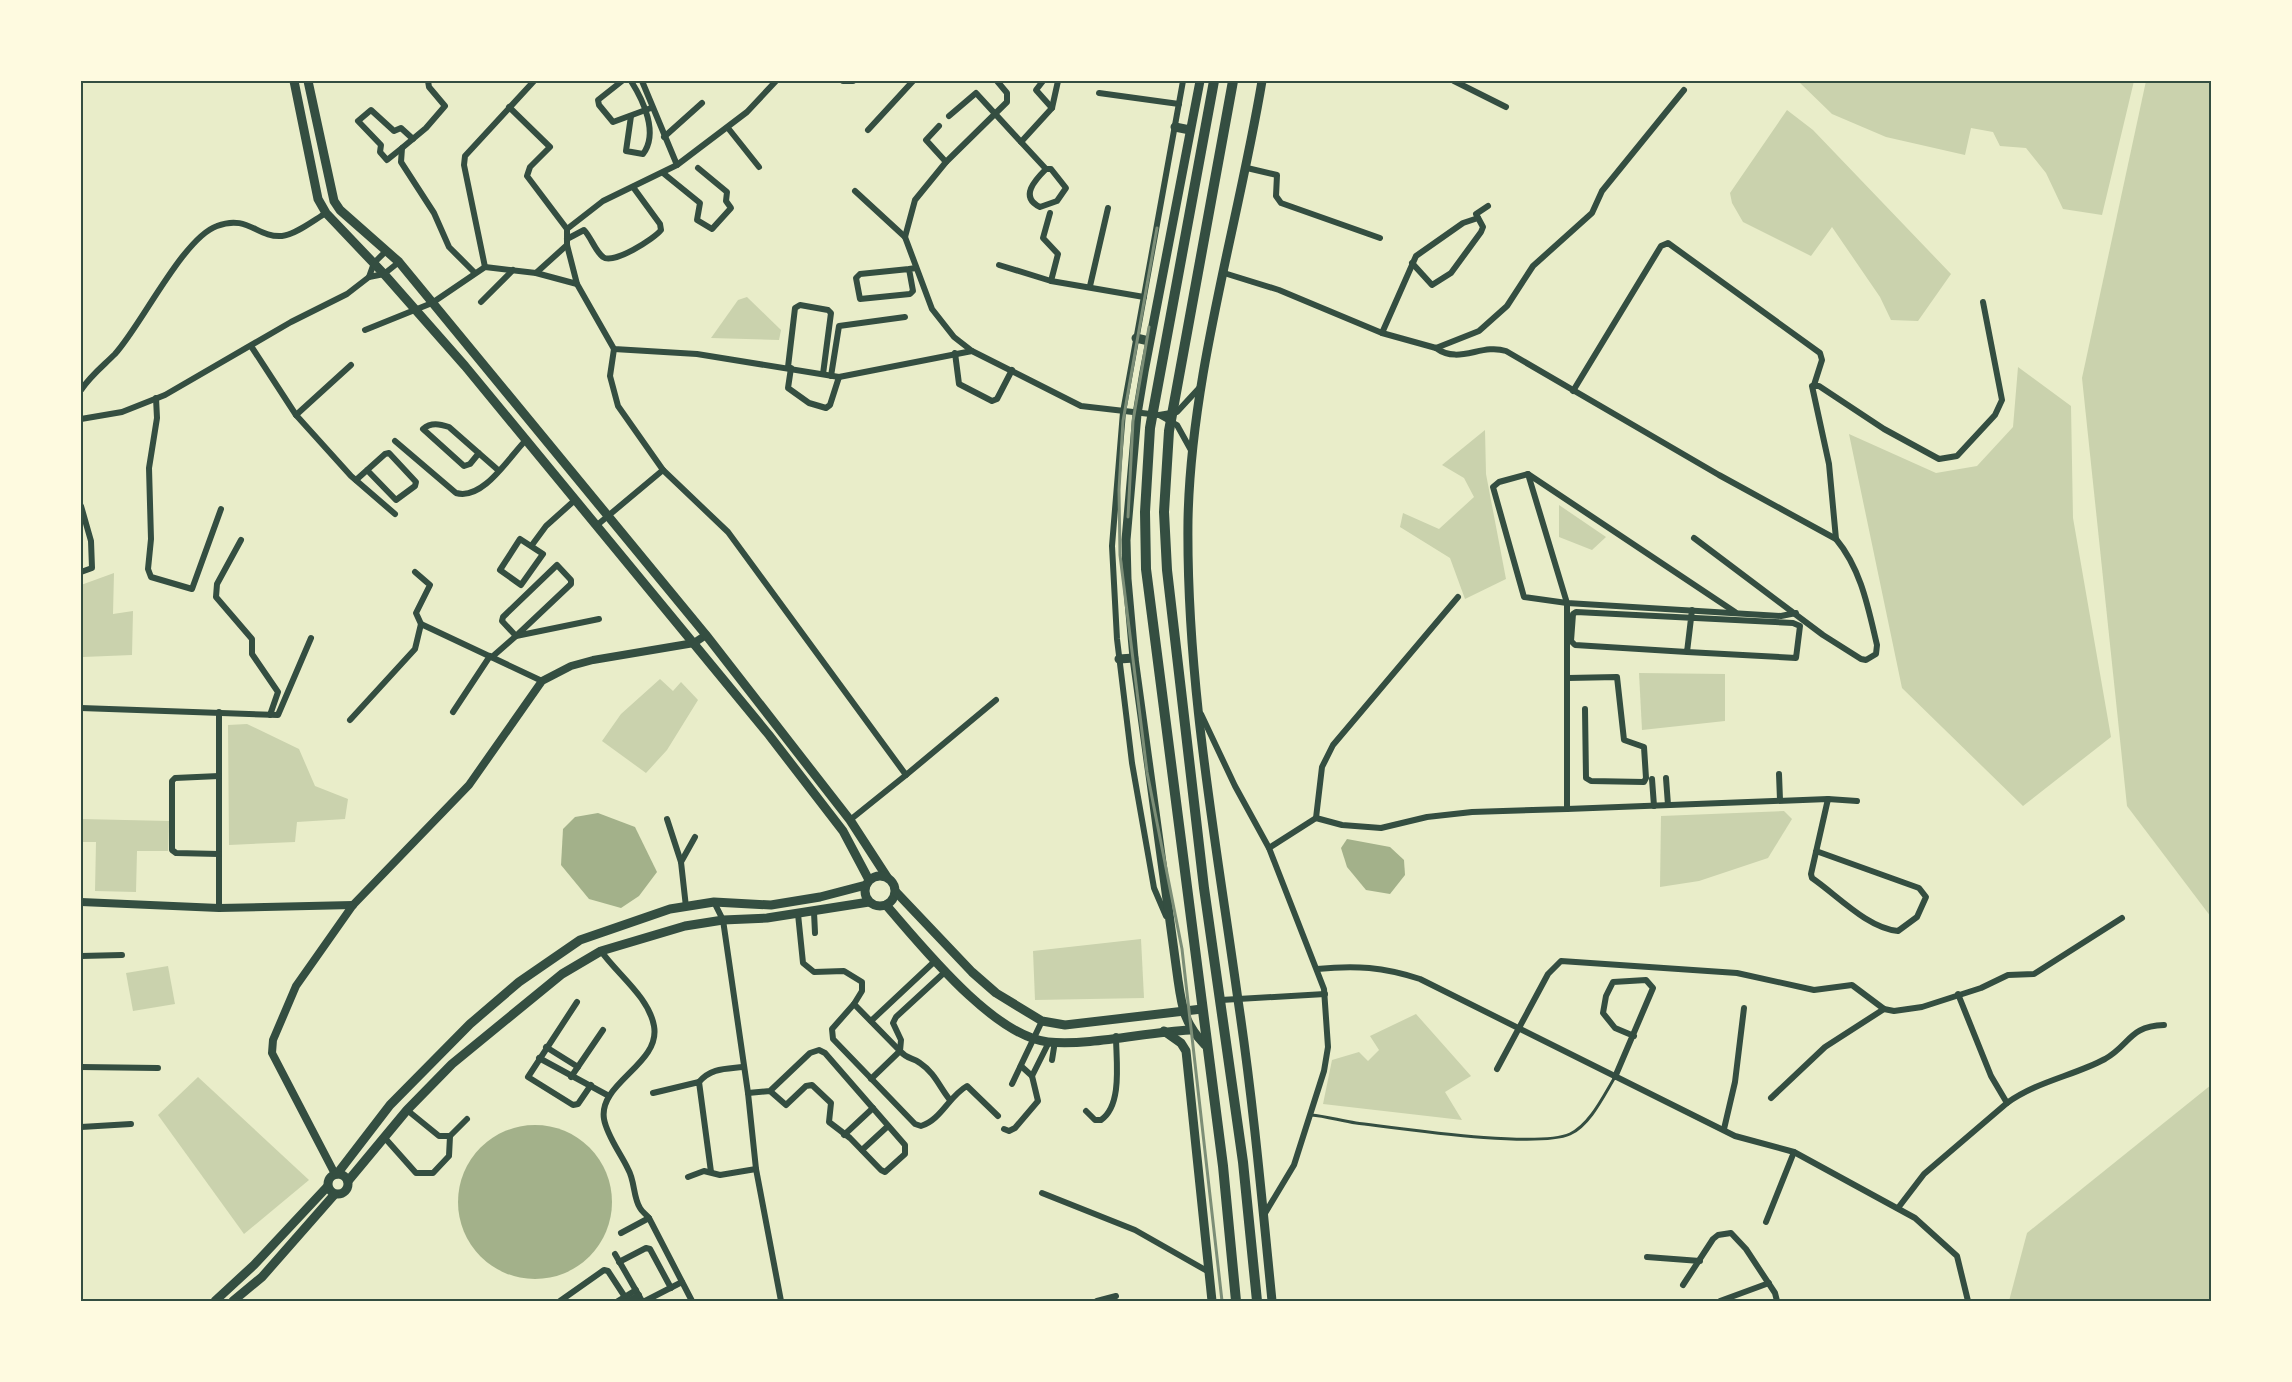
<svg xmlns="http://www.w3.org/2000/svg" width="2292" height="1382" font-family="'Work Sans',sans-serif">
<rect width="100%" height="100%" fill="#e9edc9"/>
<g fill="#cad2ad">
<polygon points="1798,81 2134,81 2102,215 2063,209 2046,173 2026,148 2000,146 1993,132 1971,128 1965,155 1886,137 1832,114"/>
<polygon points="2146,81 2211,81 2211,917 2127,806 2082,378"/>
<polygon points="1787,110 1813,130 1951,274 1918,321 1891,320 1880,297 1832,227 1811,256 1743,222 1732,203 1730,193"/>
<polygon points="747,297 781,330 779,340 711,338 738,300"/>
<polygon points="2018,367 2071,406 2073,518 2111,737 2023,806 1902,688 1849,434 1936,473 1977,466 2013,427"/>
<polygon points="1485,430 1486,474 1506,579 1465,599 1450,558 1400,527 1403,513 1439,529 1474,497 1464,478 1442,465"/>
<polygon points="1559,505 1606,537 1592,550 1559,537"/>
<polygon points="114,573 113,614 133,611 132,655 83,657 81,585"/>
<polygon points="1639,673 1725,674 1725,721 1642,730"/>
<polygon points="660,679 673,691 681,682 698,700 667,750 646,773 602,741 621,714"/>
<polygon points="247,724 299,749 315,786 348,799 345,819 297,822 295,842 229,845 228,725"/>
<polygon points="1784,811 1792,819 1768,858 1699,881 1660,887 1661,816"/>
<polygon points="81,819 169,821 168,851 137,851 136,892 95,891 96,842 81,842"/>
<polygon points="1141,939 1144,998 1035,1000 1033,951"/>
<polygon points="168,966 175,1004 133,1011 126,973"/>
<polygon points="1416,1014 1471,1076 1445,1092 1462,1120 1323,1104 1332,1060 1359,1052 1368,1061 1379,1050 1370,1036"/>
<polygon points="198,1077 309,1180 244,1234 158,1115"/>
<polygon points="2211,1085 2211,1301 2009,1301 2027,1233"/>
</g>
<g fill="#a3b18a">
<polygon points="598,813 635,827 657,872 639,896 621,908 589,899 561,865 563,829 575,817"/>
<polygon points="1347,839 1390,847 1404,860 1405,875 1390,894 1366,890 1347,867 1341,848"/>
<circle cx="535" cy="1202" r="77"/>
</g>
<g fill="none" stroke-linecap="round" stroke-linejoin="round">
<path stroke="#344e41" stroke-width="3" d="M 1311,1115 C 1326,1116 1341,1121 1356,1123 C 1398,1128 1536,1149 1570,1134 C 1590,1125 1604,1095 1615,1077"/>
<g stroke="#344e41" stroke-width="6">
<polyline points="428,81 429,87 445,106 426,128 402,148 401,162 434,213 449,247 475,273"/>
<polyline points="622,81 598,100 599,105 613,122 651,108"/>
<path d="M 631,81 C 643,100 659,133 643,154 L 626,151 L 631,116"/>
<polyline points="642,81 677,165"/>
<polyline points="843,81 853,81"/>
<polyline points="1043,81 1036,90 1052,108"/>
<polyline points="1454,81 1506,107"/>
<polyline points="1099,93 1179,104"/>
<polyline points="509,107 550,147 530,167 527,176 567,229 567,245 577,284 536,273"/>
<polyline points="949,116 976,93 1021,142 1052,108 1058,81"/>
<polyline points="939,126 926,140 946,162"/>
<polyline points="728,128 759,167"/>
<polyline points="868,130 913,81"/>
<polyline points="664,137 702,103"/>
<polyline points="1021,142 1046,169"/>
<polyline points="402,148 387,160 380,152 381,145 358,121 371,110 394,131 401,128 413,139"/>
<polyline points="1247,168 1277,175 1276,196 1281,203 1380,238"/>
<path d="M 1046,169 L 1051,169 L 1066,188 L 1057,201 L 1040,207 C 1019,197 1035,180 1046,169 Z"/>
<polyline points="663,173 700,203 697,220 712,229 731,208 726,201 727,192 698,168"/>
<polyline points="855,191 905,237"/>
<polyline points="1050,213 1043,238 1058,254 1051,281"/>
<polyline points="567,229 603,201 677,165 747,112 776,81"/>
<path d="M 567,239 L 584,230 C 591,237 595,251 603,257 C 613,265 654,239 661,230 L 660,224 L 633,187"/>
<polyline points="386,251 374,263 369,277 384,274 399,262"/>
<polyline points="1412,263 1432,285 1451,273 1481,232 1483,227 1476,214 1488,206"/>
<polyline points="999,265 1051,281 1144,297"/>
<polyline points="485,267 464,165 465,156 534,81"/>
<polyline points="909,269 913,291 910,294 860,299 856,278 860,274 909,269 916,268"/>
<polyline points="1224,273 1279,290 1382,333 1436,348 1479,331 1507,306 1533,266 1592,213 1602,191 1684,90"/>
<polyline points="577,284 614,349 697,354 839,377 972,351 1081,406 1159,415"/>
<polyline points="1090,286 1108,208"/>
<polyline points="481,302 513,270"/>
<polyline points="365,330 432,303 485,267 536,273 567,245"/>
<polyline points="1382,333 1416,256 1463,223 1478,218"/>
<polyline points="251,346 296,415"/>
<path d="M 1436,348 C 1459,365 1481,343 1506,351 L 1719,475 L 1836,539 C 1861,569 1868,607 1877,645 L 1876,654 L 1866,660 L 1861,659 L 1823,635 L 1694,538"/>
<polyline points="614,349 610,376 618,406 663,470 728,532 906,775 996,700"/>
<polyline points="972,351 954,337 932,309 905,237 915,200 946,162 1007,102 1007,93 997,81"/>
<polyline points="955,353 959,384 992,401 997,399 1012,370"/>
<polyline points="351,365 296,415 351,476 395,514"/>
<polyline points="788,367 795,308 800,305 828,310 831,313 823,374"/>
<polyline points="791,368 788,388 809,403 826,408 830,405 839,377"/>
<polyline points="831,376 839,326 905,317"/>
<path d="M 81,390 C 91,375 103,366 115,354 C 141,326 183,238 217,226 C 248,214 257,238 282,236 C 295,235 314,220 326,213"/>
<polyline points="1573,391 1661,246 1668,243 1820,353 1822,360 1814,385"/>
<polyline points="156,398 157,418 149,468 151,539 148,569 151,577 192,589 221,509"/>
<polyline points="81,419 122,412 165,395 291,322 347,294 369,277"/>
<path d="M 395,441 L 456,493 C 483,501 509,457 526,440"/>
<polyline points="1192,452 1177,425 1159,415 1177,412 1201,386"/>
<path d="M 479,453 L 470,464 L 464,466 L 423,429 C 431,422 440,424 449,427 L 498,470"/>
<polyline points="1528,474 1499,482 1493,487 1524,597 1567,603 1781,616 1796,613"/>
<polyline points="356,480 385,454 389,453 416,482 415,486 396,500 367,470"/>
<polyline points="81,506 91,541 92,568 81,572"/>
<polyline points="596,526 663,470"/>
<polygon points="520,539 543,554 521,585 500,570"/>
<polyline points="1836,539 1829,464 1812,386 1819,386 1884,429 1939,459 1957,456 1995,415 2002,400 1983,302"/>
<polyline points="241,540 217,584 216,597 252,639 252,654 278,692 270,715"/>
<polyline points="532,545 546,526 575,500"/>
<polygon points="557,565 571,580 571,584 516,636 502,621 503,617"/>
<polyline points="415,572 430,585 416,613 421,624 542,681"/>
<polyline points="1687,652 1796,658 1800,626 1793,623 1576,612 1573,614 1571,641 1575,645 1687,652 1692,610"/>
<polyline points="492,657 516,636 599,619"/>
<polyline points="1568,678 1617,677 1624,740 1644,747 1646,778 1644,782 1591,781 1586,778 1585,709"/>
<polyline points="81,708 278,715 311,638"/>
<polyline points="219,712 219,908"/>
<polyline points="453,712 490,656"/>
<polyline points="1201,714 1235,786 1269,848 1324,989 1328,1047 1324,1071 1294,1165 1264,1215"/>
<polyline points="350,720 415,649 421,624"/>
<polyline points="1779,774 1780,800"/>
<polyline points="219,776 175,778 172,781 172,850 176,853 219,854"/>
<polyline points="1666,778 1668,805"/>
<polyline points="1652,779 1654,806"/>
<polyline points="1567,809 1828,799 1857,801"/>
<polyline points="1316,818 1322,767 1333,745 1458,597"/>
<polyline points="667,819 681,862"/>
<polyline points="850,820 906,775"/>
<polyline points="1269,848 1316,818 1342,825 1381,828 1427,817 1472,812 1567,809 1567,603 1528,474 1735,612"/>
<path d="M 1816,851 L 1919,888 L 1926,897 L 1917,917 L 1898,931 C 1867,928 1837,895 1812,878 L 1811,874 L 1828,799"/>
<polyline points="714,902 723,920 748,1093 756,1169 781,1301"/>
<polyline points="686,907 681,862 695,837"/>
<polyline points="814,912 815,933"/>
<polyline points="798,914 803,963 814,972 844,971 862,982 862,991 854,1004 900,1051 871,1079"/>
<polyline points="1166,916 1154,888 1132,763 1117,639 1112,546 1123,412 1183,81"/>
<path d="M 601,951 C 617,974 649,997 654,1026 C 661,1064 598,1083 604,1119 C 607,1136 621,1154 628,1169 C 635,1181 633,1197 640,1208 C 642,1212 646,1214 649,1218 L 692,1301"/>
<polyline points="81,956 122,955"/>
<path d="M 1317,969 C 1356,965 1383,967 1420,979 L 1735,1136 L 1794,1152 L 1915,1218 L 1957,1256 L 1968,1301"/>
<path d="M 946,971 L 896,1017 L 893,1023 L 901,1040 L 900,1051 C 908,1060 912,1057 920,1063 C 935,1073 940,1088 950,1100"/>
<polyline points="1221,1000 1325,994"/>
<polyline points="577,1002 528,1077 573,1105 578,1104 591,1085"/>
<path d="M 854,1004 L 832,1029 L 833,1039 L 915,1124 L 921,1126 C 941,1120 949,1096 967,1086 L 998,1116"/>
<polyline points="871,1021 935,961"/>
<polyline points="546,1047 578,1067"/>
<polyline points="539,1058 609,1096"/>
<polyline points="1052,1060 1055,1041"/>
<polyline points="81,1067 158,1068"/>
<polyline points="1497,1069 1548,974 1561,961 1737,973 1814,990 1852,985 1884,1009 1894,1011 1922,1007 1981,988 2008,975 2034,974 2122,918"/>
<polyline points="1032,1076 1049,1042"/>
<polyline points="571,1077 603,1030"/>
<polyline points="1615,1077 1653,988 1646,980 1613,982 1606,996 1603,1013 1615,1028 1634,1036"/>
<path d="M 699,1082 C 711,1068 725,1069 743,1067"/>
<polyline points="1012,1084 1042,1021"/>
<polyline points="653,1093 699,1082 711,1172"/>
<polyline points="748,1093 770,1091 810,1053 819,1050 825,1053 905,1145 905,1154 885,1172 881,1170 850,1138 829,1122 831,1103 812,1085 806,1086 786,1105 770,1091"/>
<polyline points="1771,1098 1825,1047 1884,1009"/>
<path d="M 2007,1103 C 2038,1081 2073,1076 2105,1059 C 2130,1045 2129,1026 2164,1025"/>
<polyline points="407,1110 439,1136 450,1136 467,1119"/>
<path d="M 1086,1111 L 1095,1120 L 1101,1120 C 1123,1105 1116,1060 1116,1036"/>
<polyline points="81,1127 131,1124"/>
<polyline points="1004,1129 1009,1131 1015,1128 1038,1101 1032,1076 1021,1066"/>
<polyline points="1724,1129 1735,1082 1744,1008"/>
<polyline points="844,1135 873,1108"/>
<polyline points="384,1137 416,1173 433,1173 449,1156 450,1136"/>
<polyline points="862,1150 888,1126"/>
<polyline points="688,1177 704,1171 720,1175 756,1169"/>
<polyline points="1042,1193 1135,1230 1209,1272"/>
<polyline points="1898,1208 1924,1174 2007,1103 1991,1076 1958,994"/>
<polyline points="1766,1222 1794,1152"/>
<polyline points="621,1233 649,1218"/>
<polyline points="615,1254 642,1301"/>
<polyline points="1647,1257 1700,1261"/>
<polyline points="619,1262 646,1248 650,1249 671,1288"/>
<polyline points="1683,1285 1713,1239 1718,1235 1731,1233 1746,1249 1775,1293 1777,1301"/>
<polyline points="560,1301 604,1270 608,1271 625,1297"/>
<polyline points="618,1301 636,1290"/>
<polyline points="628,1301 639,1295"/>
<polyline points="645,1301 682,1282"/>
<polyline points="1097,1301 1116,1296"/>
<polyline points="1720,1301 1769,1283"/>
</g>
<g stroke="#344e41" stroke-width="8">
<polyline points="81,902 219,908 353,905"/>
<polyline points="335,1174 272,1053 273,1040 296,986 353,905 469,785 542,681 571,666 593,660 694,643 706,635"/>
</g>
<g stroke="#344e41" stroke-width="9">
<polyline points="294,81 318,199 326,213 384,274 465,366 769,735 843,831 869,880"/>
<polyline points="308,81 334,201 340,210 399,262 706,635 850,820 887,877"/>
<path d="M 1200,81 L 1144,372 L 1137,414 L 1126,540 L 1127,579 L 1134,658 L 1178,980 C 1182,1008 1184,1023 1205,1045"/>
<path d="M 1262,81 C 1238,225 1191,374 1188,520 C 1186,681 1216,841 1238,1000 C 1253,1100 1262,1200 1272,1301"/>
<polyline points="1175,127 1190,130"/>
<polyline points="1136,338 1149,341"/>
<polyline points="1119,659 1134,658"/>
<circle cx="880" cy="891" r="15"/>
<polyline points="896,892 972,972 996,993 1042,1021 1065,1025 1202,1009"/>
<path d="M 886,905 C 921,945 993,1036 1048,1042 C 1091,1046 1146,1032 1190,1030"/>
<polyline points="1164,1031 1181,1043 1186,1051 1212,1301"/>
<circle cx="338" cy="1184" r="10"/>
<polyline points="337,1174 390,1105 470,1024 519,982 580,940 670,909 714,902 771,905 820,897 866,885"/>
<polyline points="348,1181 407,1110 452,1064 562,974 601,951 685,926 723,920 767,918 869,902"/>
<polyline points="215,1301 254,1265 327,1187"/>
<polyline points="233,1301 262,1277 334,1195"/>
</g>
<g stroke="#344e41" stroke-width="10">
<polyline points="1214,81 1150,428 1145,512 1146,569 1223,1166 1236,1301"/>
<polyline points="1233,81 1169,431 1164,512 1167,570 1204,888 1243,1162 1257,1301"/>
</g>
<g stroke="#7c8e77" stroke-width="3">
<polyline points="1157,228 1123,421 1119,490 1120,555 1147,772 1182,949 1222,1301"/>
<polyline points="1128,517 1133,421 1149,327"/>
</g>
</g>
<rect width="2292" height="1382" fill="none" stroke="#fefae0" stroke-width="165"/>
<rect x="82" y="82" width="2128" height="1218" fill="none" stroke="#344e41" stroke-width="2"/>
</svg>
